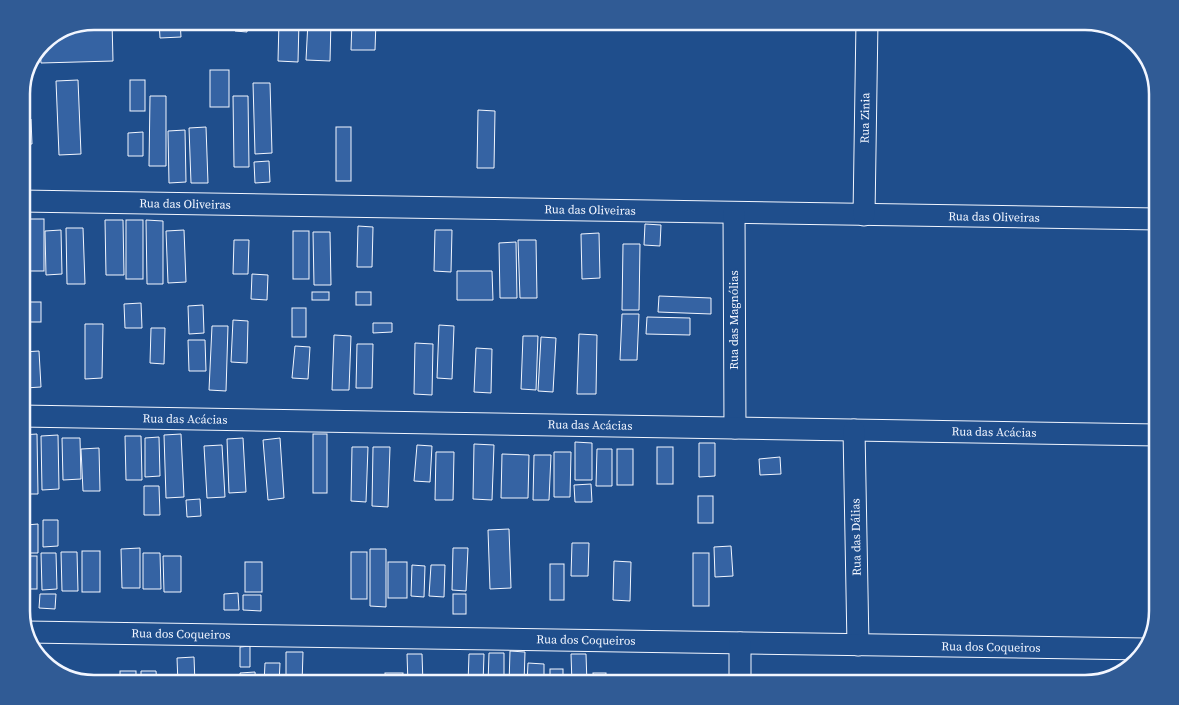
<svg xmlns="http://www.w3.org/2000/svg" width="1179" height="705" font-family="'Source Serif 4',serif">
<rect width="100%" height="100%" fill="#1f4e8c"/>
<g fill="#3563a3" stroke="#f2f6ff">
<polygon points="94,21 112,21 113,61 41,63 40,48 43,43"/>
<polygon points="159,21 180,21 181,37 160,38"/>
<polygon points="236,21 248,21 247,32 235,31"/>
<polygon points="279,21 299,21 298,62 278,61"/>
<polygon points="308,21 331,21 330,61 306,60"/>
<polygon points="352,21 376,21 375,50 351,50"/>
<rect x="210" y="70" width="19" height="37"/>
<polygon points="29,74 29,106 21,107 21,90"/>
<polygon points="78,80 81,154 59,155 56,81"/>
<rect x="130" y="80" width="15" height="31"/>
<polygon points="253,83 270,83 272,153 255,154"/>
<polygon points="150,96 166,96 166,166 149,166"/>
<polygon points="233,96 248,96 249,167 234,167"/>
<polygon points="478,110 495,111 494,168 477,168"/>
<polygon points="21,119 31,119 32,144 21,144"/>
<polygon points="206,127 208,183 191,183 189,128"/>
<rect x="336" y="127" width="15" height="54"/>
<polygon points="185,130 186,182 169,183 168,131"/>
<polygon points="143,132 143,156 128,156 128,133"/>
<polygon points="269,161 270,182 255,183 254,162"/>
<rect x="26" y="219" width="18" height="52"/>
<polygon points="105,220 123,220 124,275 106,275"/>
<rect x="126" y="220" width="17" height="59"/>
<polygon points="146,220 163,221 163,284 147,284"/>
<polygon points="645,224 661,225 660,246 644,245"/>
<polygon points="358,226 373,227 372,267 357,267"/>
<polygon points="66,228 83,228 85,284 67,284"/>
<polygon points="61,230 62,274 46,275 45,231"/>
<polygon points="184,230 186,282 168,283 166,231"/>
<polygon points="435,230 452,230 451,272 434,271"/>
<rect x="293" y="231" width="16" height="48"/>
<polygon points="313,232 330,232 331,285 314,285"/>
<polygon points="599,233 600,278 582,279 581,234"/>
<polygon points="234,240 249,240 248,274 233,274"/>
<polygon points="518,240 536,240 537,298 520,298"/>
<polygon points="516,242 517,298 500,298 499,243"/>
<polygon points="623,244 640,244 639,310 622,310"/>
<polygon points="457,271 492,271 493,300 457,300"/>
<polygon points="252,274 268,275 267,300 251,299"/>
<rect x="312" y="292" width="17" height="8"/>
<rect x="356" y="292" width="15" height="13"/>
<polygon points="659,296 711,298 711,314 658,312"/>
<rect x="24" y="302" width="17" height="20"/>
<polygon points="141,303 142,328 125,328 124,304"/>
<polygon points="203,305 204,333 189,334 188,306"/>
<rect x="292" y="308" width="14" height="29"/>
<polygon points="622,314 639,314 637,360 620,360"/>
<polygon points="647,317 690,318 690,335 646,334"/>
<polygon points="233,320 248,321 247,363 231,362"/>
<polygon points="373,323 392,323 392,332 373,333"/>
<polygon points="85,324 103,324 102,378 85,379"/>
<polygon points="439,325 454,326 452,379 437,378"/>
<polygon points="212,326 228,326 226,391 209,390"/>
<polygon points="151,328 165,328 164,364 150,363"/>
<polygon points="579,334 597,335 596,394 577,394"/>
<polygon points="334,335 351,336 349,390 332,390"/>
<polygon points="523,336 538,336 536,390 521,389"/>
<polygon points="541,337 556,338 553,392 538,391"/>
<polygon points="188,340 205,340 206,371 189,371"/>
<polygon points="415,343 433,344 432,395 414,394"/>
<polygon points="357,344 373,344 372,388 356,388"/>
<polygon points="295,346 310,347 308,379 292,378"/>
<polygon points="476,348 492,349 491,393 474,392"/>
<polygon points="39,351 41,387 25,388 23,352"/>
<polygon points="37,434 38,494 21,494 21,435"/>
<polygon points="181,434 184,497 166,498 164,435"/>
<rect x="313" y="434" width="14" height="59"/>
<polygon points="58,435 59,489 42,490 41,436"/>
<polygon points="125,436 141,436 142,480 126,480"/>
<polygon points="159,437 160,476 145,477 145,438"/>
<polygon points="62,438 80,438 81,479 63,480"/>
<polygon points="243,438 246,492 229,493 227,439"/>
<polygon points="280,438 284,498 268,500 263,440"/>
<polygon points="575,442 592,443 592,480 575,480"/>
<polygon points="699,443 715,443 715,476 699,477"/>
<polygon points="474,444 494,445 492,500 473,499"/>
<polygon points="222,445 225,497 207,498 204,446"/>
<polygon points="417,445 432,446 430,482 414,481"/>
<polygon points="352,447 368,447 366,502 351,501"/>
<polygon points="373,447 390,447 388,507 372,506"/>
<rect x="657" y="447" width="16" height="37"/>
<polygon points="99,448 100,491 83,491 81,449"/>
<polygon points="597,449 612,449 612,486 596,486"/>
<rect x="617" y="449" width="16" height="36"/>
<polygon points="436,452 454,452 453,500 435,500"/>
<polygon points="554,452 571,452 570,497 554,497"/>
<polygon points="502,454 529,455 528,498 501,498"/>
<polygon points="534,455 551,455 549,500 533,500"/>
<polygon points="780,457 781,474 760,475 759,459"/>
<polygon points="591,484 592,502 575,502 574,485"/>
<polygon points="144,486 159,486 160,515 144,515"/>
<rect x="698" y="496" width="15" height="27"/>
<polygon points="200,499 201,516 187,517 186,500"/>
<polygon points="43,520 58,520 58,546 43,547"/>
<polygon points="38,524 38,553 26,553 26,525"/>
<polygon points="509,529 511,588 490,589 488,530"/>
<polygon points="572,543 589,543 588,576 571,576"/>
<polygon points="731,546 733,576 715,577 714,547"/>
<polygon points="140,548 140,588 122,588 121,549"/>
<polygon points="453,548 468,548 466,591 452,590"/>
<polygon points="370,549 386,549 386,607 370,606"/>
<rect x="82" y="551" width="18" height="41"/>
<polygon points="61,552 77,552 78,591 62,591"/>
<rect x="351" y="552" width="16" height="47"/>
<polygon points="41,553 56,553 57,589 42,590"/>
<polygon points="143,553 160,553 161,589 143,589"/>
<rect x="693" y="553" width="16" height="53"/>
<rect x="21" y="556" width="16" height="33"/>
<polygon points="163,556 181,556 181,592 164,592"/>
<polygon points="614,561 631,562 630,601 613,600"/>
<rect x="245" y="562" width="17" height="30"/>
<rect x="388" y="562" width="19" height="36"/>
<rect x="550" y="564" width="14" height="36"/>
<polygon points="412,565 425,566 424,597 411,596"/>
<polygon points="431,565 445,565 444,597 429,596"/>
<polygon points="238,593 239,610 224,610 224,594"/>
<polygon points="40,594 56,594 55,609 39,608"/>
<rect x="453" y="594" width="13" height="20"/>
<polygon points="243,595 261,595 261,611 243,610"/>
<polygon points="250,646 250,667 240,667 240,647"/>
<polygon points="510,651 525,652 524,684 509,684"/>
<polygon points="286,652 303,652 302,684 286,684"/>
<polygon points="489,653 504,653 504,684 488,684"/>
<polygon points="407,654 422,654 423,684 408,684"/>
<polygon points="469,654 484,654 483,684 468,684"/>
<polygon points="571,654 586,654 587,684 572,684"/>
<polygon points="194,657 195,684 178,684 177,658"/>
<polygon points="265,663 280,663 279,684 264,684"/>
<polygon points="528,663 544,664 544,684 527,684"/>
<rect x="550" y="669" width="13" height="15"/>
<rect x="120" y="671" width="16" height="13"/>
<polygon points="141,671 156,671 157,684 141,684"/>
<polygon points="255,672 256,684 241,684 240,673"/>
<rect x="385" y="673" width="18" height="11"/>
<rect x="593" y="673" width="13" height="11"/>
<rect x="611" y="679" width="15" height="5"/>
</g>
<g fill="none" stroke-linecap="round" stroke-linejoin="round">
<g stroke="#f2f6ff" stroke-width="23">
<g id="minor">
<polyline points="21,201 1158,219"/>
<polyline points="734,213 735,428"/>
<polyline points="864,215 867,21"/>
<polyline points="21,416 1158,435"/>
<polyline points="854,430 858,645"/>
<polyline points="27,632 1146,649"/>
<polyline points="740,684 740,643"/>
</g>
</g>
<use href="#minor" stroke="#1f4e8c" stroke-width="21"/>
</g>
<g text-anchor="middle" stroke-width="4" stroke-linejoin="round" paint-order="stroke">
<g font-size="12" fill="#f2f6ff" stroke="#1f4e8c">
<text transform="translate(865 118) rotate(-89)" y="4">Rua Zinia</text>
<text transform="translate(185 204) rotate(1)" y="4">Rua das Oliveiras</text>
<text transform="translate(590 210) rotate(1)" y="4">Rua das Oliveiras</text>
<text transform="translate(994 217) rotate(1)" y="4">Rua das Oliveiras</text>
<text transform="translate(734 320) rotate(-90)" y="4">Rua das Magnólias</text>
<text transform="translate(185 419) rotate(1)" y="4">Rua das Acácias</text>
<text transform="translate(590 425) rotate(1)" y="4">Rua das Acácias</text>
<text transform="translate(994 432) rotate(1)" y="4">Rua das Acácias</text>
<text transform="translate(856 537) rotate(-91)" y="4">Rua das Dálias</text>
<text transform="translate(181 634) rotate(1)" y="4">Rua dos Coqueiros</text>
<text transform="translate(586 640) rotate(1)" y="4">Rua dos Coqueiros</text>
<text transform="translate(991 647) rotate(1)" y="4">Rua dos Coqueiros</text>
</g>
</g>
<path d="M0 0H1179V705H0ZM94 30H1085A64 64 0 0 1 1149 94V611A64 64 0 0 1 1085 675H94A64 64 0 0 1 30 611V94A64 64 0 0 1 94 30Z" fill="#305b95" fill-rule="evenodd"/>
<path fill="none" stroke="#f2f6ff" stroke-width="2.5" d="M94 30H1085A64 64 0 0 1 1149 94V611A64 64 0 0 1 1085 675H94A64 64 0 0 1 30 611V94A64 64 0 0 1 94 30Z"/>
</svg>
